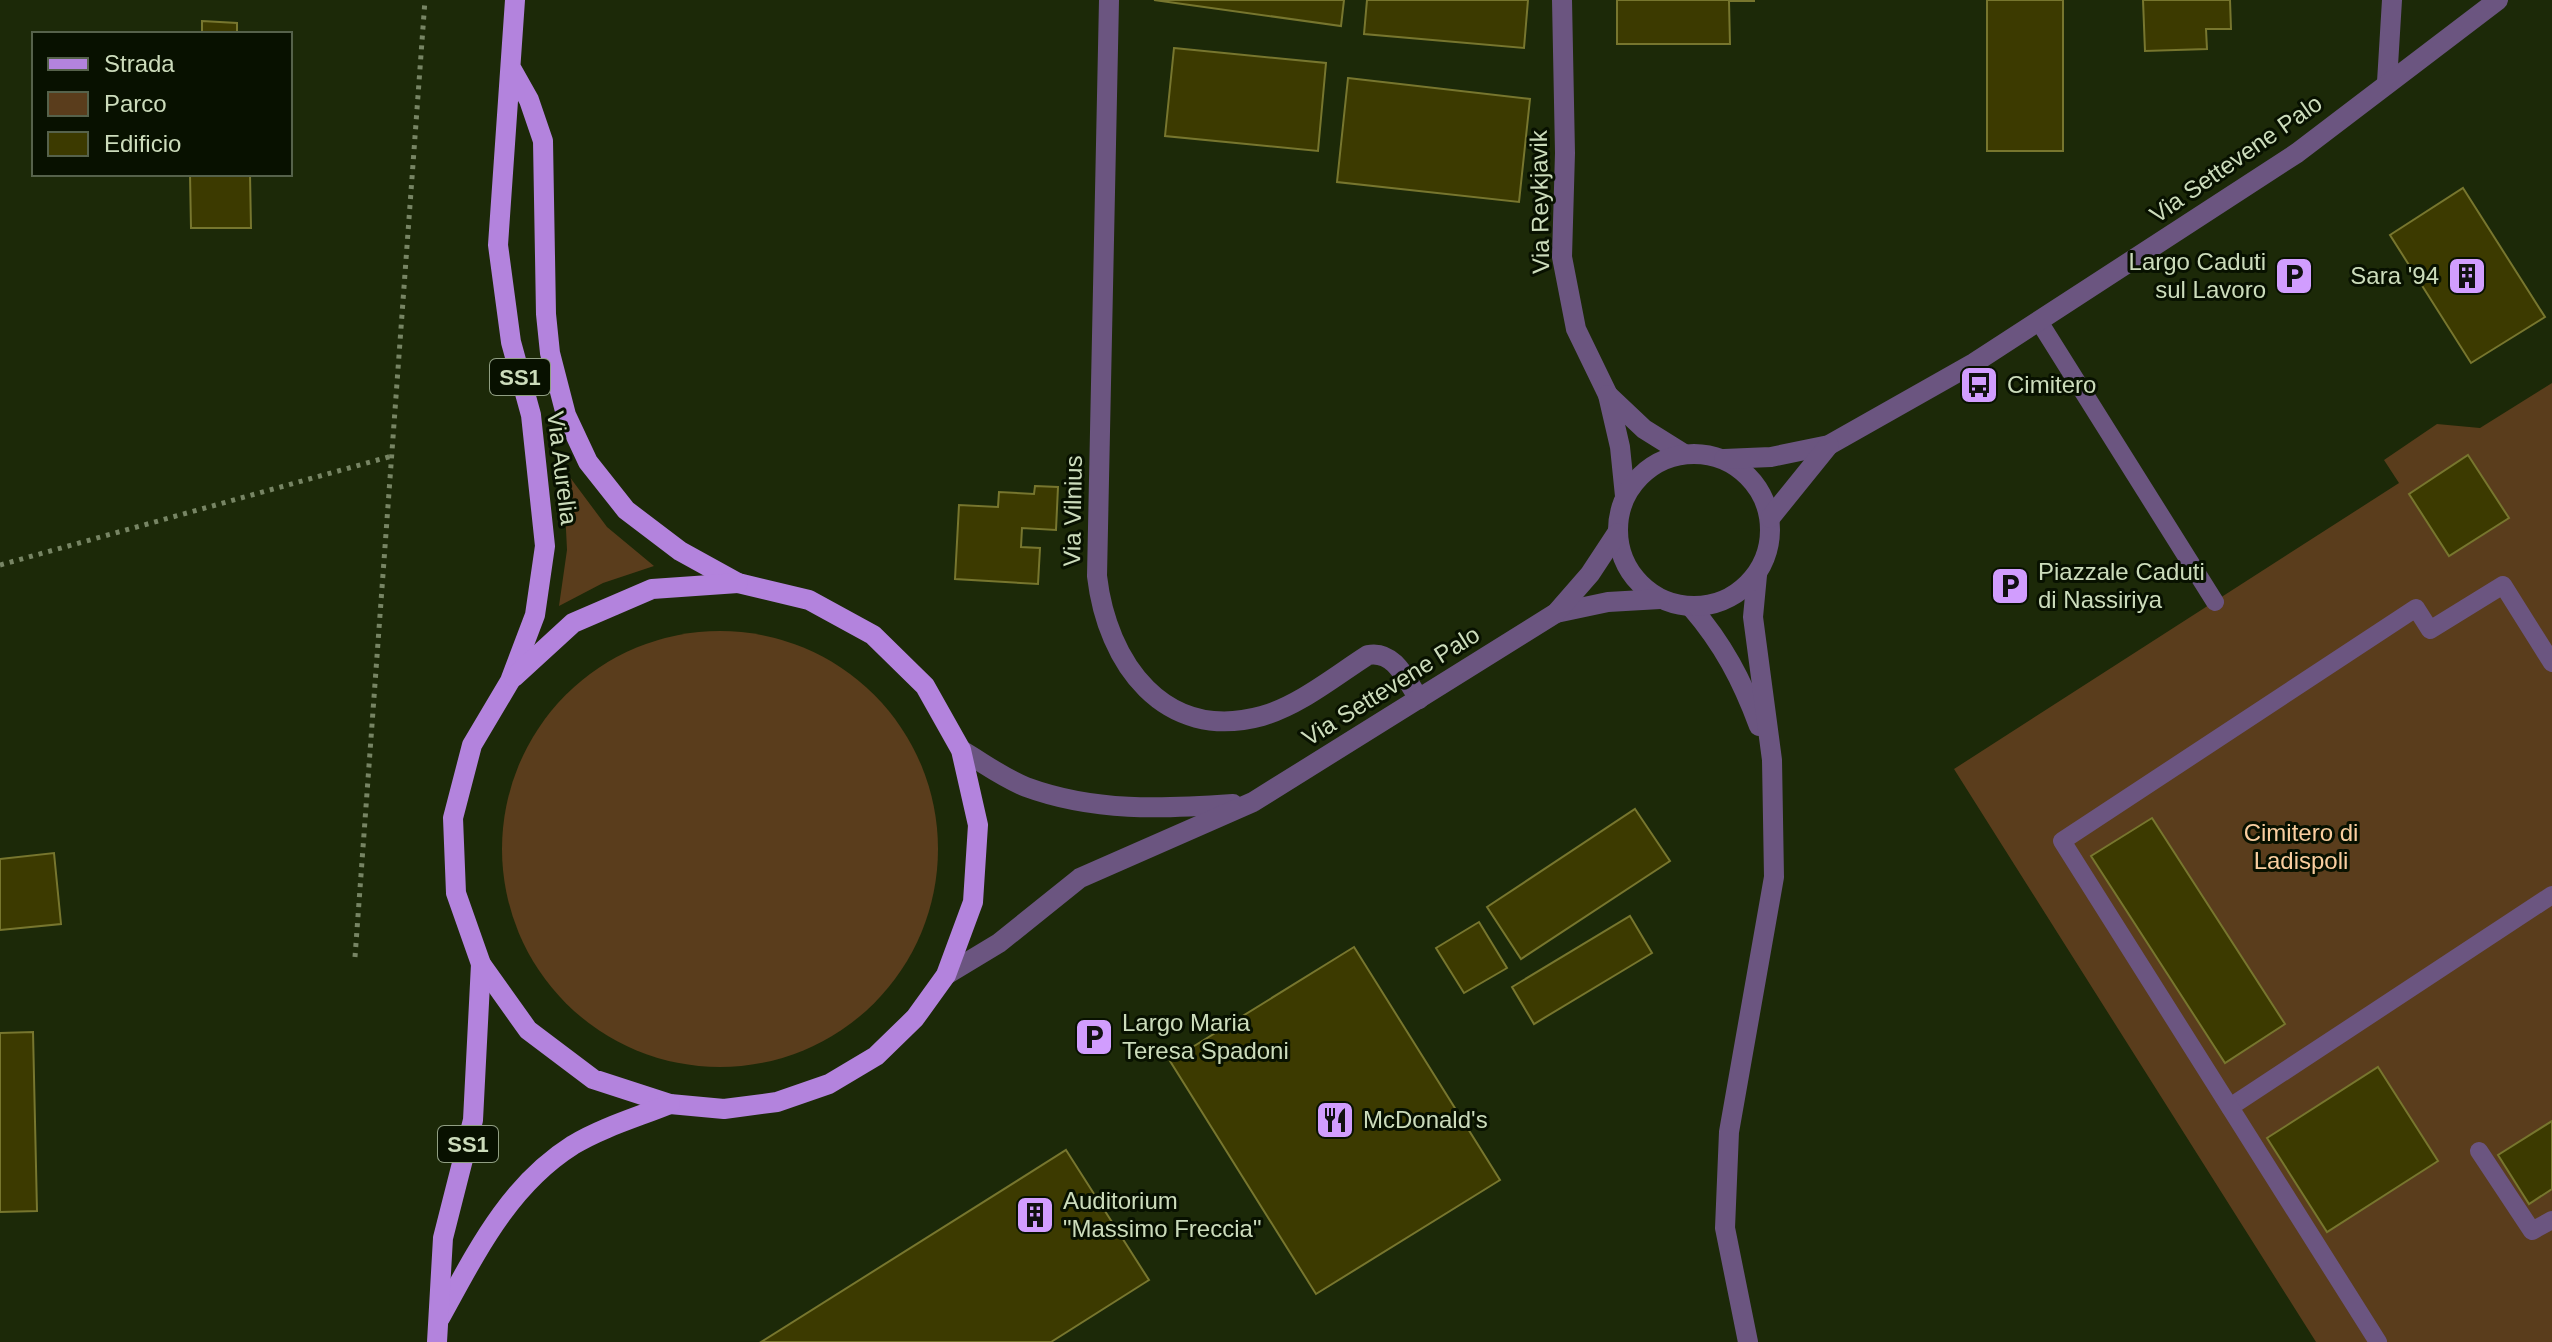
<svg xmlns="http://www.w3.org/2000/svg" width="2552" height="1342" font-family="Helvetica,sans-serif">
<rect width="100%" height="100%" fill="#1c2908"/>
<g fill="#5a3d1c">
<polygon points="2552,383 2552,1342 2316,1342 1954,769 2399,483 2384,460 2437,424 2480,428"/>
<polygon points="563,468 607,527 654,566 603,583 559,606 567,550"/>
<circle cx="720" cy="849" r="218"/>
</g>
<g fill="#3c3a00" stroke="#77762e" stroke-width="2">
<polygon points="1154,0 1344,0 1341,26"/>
<polygon points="1367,0 1528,0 1524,48 1364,34"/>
<polygon points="1617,0 1754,0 1754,1 1729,1 1730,44 1617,44"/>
<rect x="1987" y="0" width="76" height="151"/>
<polygon points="2143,0 2230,0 2231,29 2206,29 2207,49 2145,51"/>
<polygon points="202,21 237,23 237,34 202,34"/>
<polygon points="1174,48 1326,63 1318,151 1165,136"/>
<polygon points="1348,78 1530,99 1519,202 1337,182"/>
<polygon points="190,174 250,174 251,228 191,228"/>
<polygon points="2463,188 2545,317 2471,363 2390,235"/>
<polygon points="2468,455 2509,518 2449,556 2409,494"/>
<polygon points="1035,486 1058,487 1056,530 1022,528 1021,547 1040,548 1038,584 955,579 959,505 998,507 999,492 1034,494"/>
<polygon points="1635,809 1670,861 1521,959 1487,907"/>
<polygon points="2152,818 2285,1024 2225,1063 2091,856"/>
<polygon points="54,853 61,924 0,930 0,859"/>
<polygon points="1630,916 1652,953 1534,1024 1512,987"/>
<polygon points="1479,922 1507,968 1464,993 1436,948"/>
<polygon points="1354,947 1500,1180 1316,1294 1170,1061"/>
<polygon points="33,1032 37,1211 0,1212 0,1033"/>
<polygon points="2378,1067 2438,1161 2327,1232 2267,1138"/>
<polygon points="2552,1121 2552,1189 2529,1204 2498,1155"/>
<polygon points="1066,1150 1149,1280 1051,1342 761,1342"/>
</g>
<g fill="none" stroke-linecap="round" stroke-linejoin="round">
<g stroke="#778564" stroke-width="5" stroke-dasharray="4 6" stroke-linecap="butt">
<polyline points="0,565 392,456"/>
<polyline points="355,957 425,0"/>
</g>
<g stroke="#6b5580" stroke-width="18">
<polyline points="2040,323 2215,602"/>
<polyline points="2230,1107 2552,895"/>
<polyline points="2479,1151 2532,1231 2552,1220"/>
<polyline points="2378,1342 2062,841 2416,608 2430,630 2503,585 2552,663"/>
</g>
<g stroke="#6b5580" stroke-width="20">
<path d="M 1109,0 L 1097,576 C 1107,663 1164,743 1262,716 C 1300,705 1335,676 1368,655 C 1394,650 1406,679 1419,699"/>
<polyline points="1562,0 1565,153 1562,257 1576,329 1608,395 1620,447 1625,496"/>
<polyline points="2387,82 2392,0"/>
<polyline points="1608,395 1644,429 1684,454"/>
<path d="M 1691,607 C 1723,644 1742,680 1759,726"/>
<polyline points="1748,1342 1725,1228 1729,1132 1774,877 1772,760 1753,617 1757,575"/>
</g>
<g stroke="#6b5580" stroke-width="20">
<circle cx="1694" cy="530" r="76"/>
<polyline points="1724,459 1771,457 1829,445 1974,363 2297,153 2498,0"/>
<polyline points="1770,518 1829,445"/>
<polyline points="1556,613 1608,602 1660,599"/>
<path d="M 961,750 C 982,762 1003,778 1026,787 C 1094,812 1162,809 1233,804"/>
<polyline points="946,975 999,943 1080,878 1253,802 1556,613 1590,574 1617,533"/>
</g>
<g stroke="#b383dd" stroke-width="20">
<polyline points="511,68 529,100 543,141 546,314 550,353 566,415 588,462 626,510 680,551 738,583 809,600 873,635 925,686 961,750 978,825 973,902 946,975 915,1018 876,1056 829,1084 777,1102 724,1109 670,1104 593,1079 528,1030 481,964 456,893 453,818 472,745 510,681 535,615 545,546 531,415 511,342 498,245 515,0"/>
<polyline points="514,677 573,623 652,589 738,583"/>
<path d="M 440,1318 C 476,1253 508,1186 573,1145 C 603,1127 638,1117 670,1104"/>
<polyline points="437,1342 443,1238 473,1120 481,964"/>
</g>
</g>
<defs>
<g id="parking-square" transform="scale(2)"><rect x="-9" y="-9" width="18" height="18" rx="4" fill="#d19dfe" stroke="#081100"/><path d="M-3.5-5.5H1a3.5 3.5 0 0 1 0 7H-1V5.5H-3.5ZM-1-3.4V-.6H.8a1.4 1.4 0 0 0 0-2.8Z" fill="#111"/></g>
<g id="building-square" transform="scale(2)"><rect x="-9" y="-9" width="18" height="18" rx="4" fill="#d19dfe" stroke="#081100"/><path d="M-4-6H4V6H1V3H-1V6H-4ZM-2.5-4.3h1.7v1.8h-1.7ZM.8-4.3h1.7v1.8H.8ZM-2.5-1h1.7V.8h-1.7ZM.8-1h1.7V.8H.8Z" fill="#111"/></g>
<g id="bus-square" transform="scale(2)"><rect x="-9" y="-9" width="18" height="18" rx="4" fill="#d19dfe" stroke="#081100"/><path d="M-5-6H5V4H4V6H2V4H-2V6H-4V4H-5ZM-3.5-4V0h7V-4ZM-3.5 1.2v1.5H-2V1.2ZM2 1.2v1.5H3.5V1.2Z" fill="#111"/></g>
<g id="restaurant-square" transform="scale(2)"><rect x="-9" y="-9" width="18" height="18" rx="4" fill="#d19dfe" stroke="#081100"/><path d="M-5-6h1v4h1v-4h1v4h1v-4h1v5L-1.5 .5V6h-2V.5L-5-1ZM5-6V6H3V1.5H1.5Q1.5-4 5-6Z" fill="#111"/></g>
</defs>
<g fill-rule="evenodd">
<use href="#parking-square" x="2294" y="276"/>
<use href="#building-square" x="2467" y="276"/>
<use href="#bus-square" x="1979" y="385"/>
<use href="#parking-square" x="2010" y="586"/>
<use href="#parking-square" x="1094" y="1037"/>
<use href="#restaurant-square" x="1335" y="1120"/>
<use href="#building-square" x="1035" y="1215"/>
</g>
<g text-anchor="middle" stroke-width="6" stroke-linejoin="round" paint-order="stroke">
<g fill="#081100" stroke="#919f83" stroke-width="2">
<rect x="490" y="359" width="60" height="36" rx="6"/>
<rect x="438" y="1126" width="60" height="36" rx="6"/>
</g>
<g font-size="22" font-weight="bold" fill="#ccdcbb">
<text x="520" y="385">SS1</text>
<text x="468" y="1152">SS1</text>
</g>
<g font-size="24" fill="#ccdcbb" stroke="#081100">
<text transform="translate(2236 159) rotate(-35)" y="8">Via Settevene Palo</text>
<text transform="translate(1540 202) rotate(-91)" y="8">Via Reykjavik</text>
<text transform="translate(562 468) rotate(83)" y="8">Via Aurelia</text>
<text transform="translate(1073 511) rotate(-89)" y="8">Via Vilnius</text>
<text transform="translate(1391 686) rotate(-32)" y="8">Via Settevene Palo</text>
</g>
<g font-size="24" fill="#ccdcbb" stroke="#081100" text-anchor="start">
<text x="2266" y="270" text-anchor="end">Largo Caduti<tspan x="2266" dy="28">sul Lavoro</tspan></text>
<text x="2439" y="284" text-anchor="end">Sara '94</text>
<text x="2007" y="393">Cimitero</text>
<text x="2038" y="580">Piazzale Caduti<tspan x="2038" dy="28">di Nassiriya</tspan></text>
<text x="1122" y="1031">Largo Maria<tspan x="1122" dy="28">Teresa Spadoni</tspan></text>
<text x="1363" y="1128">McDonald's</text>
<text x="1063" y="1209">Auditorium<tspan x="1063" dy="28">"Massimo Freccia"</tspan></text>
</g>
<g font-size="24" fill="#face9f" stroke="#081100">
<text x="2301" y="841">Cimitero di<tspan x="2301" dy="28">Ladispoli</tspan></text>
</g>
</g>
<rect x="32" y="32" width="260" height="144" fill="#081100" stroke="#56624b" stroke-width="2"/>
<rect x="48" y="58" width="40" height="12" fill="#b383dd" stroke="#56624b" stroke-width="2"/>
<text x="104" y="72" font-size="24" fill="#ccdcbb">Strada</text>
<rect x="48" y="92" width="40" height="24" fill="#5a3d1c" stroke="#56624b" stroke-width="2"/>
<text x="104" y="112" font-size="24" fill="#ccdcbb">Parco</text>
<rect x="48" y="132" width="40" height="24" fill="#3c3a00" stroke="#56624b" stroke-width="2"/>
<text x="104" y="152" font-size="24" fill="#ccdcbb">Edificio</text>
</svg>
